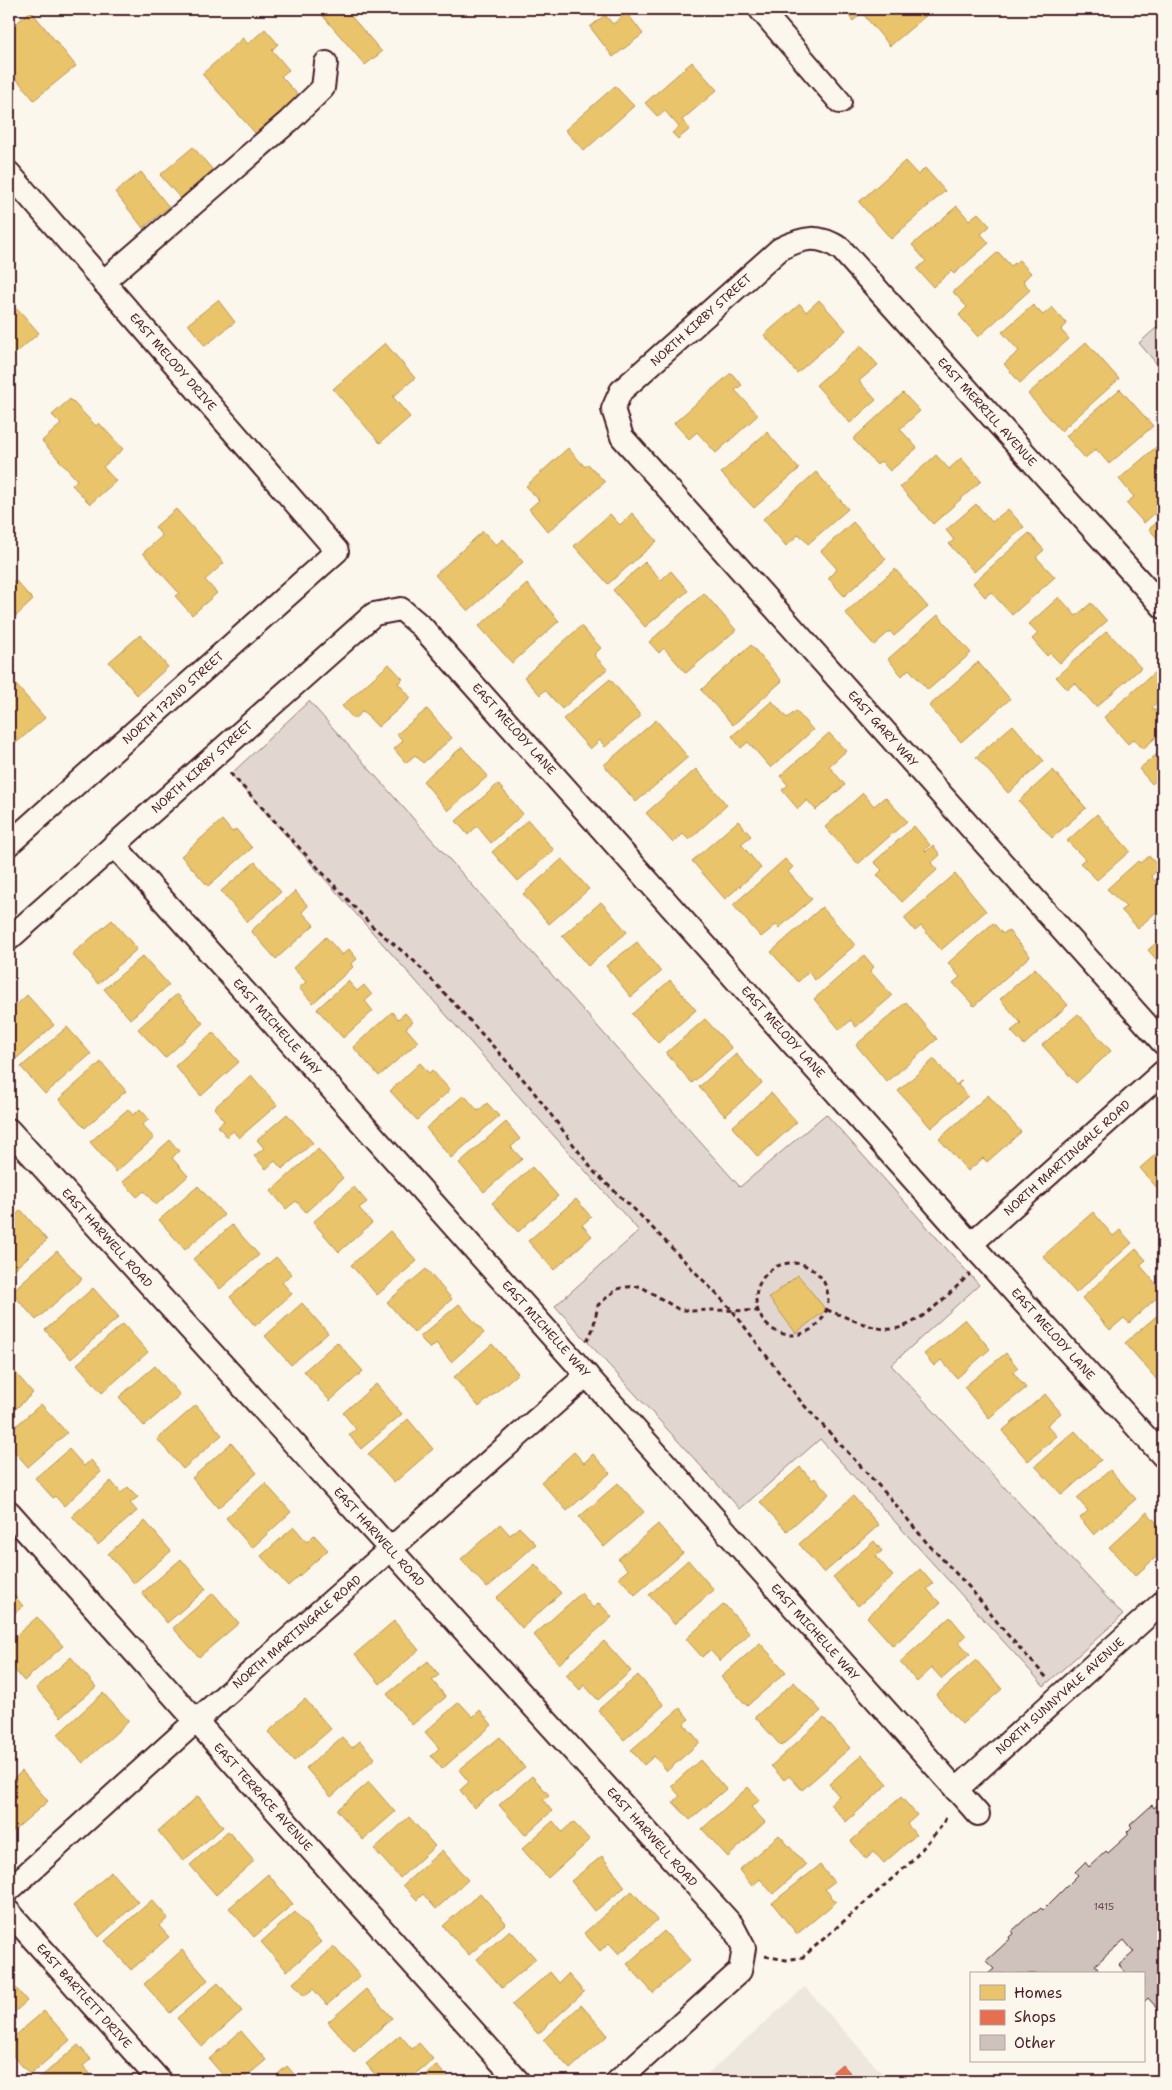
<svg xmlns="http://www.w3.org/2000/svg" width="1172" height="2090" font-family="'Shantell Sans',sans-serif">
<rect width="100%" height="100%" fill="#fbf7ec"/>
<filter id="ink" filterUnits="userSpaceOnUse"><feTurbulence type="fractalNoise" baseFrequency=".02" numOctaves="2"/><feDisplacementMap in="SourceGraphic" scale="10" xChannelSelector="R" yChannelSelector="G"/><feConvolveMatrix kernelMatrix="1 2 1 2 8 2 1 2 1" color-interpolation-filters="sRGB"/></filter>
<g filter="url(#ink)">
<polygon fill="#eee7de" points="805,1987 889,2081 699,2081"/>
<g fill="#e2d7d0" stroke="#967b7e">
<polygon points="1163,322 1163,371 1139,343"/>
<polygon points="309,701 740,1187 826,1114 979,1285 891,1365 1123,1615 1044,1686 820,1439 740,1509 555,1306 639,1231 231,774"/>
</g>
<g fill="#e9c46a" stroke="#b99257">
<polygon points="317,9 345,9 382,52 365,65"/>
<polygon points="587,9 604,9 595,17"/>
<polygon points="843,9 934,9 890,46 862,13 853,21"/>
<polygon points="31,11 76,66 34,100 9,70 9,29"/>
<polygon points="627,13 643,34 613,57 590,27 605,15 613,24"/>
<polygon points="265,29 278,44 272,50 289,70 281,76 299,96 256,134 202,74 243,38 248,44"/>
<polygon points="692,62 717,90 682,120 690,129 678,139 672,133 679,127 665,111 658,117 645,103"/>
<polygon points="615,86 634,106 584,151 565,130"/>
<polygon points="193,147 213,170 181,199 160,175"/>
<polygon points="905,161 918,175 925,168 945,191 891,239 859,202"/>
<polygon points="141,172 169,207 143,228 115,192"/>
<polygon points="957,206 969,220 978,213 990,226 981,234 989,243 954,274 951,271 933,287 917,269 926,261 912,245"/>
<polygon points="998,252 1011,266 1019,260 1031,273 1023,281 1030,290 978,337 959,315 967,307 953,292"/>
<polygon points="218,300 235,322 205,346 188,324"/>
<polygon points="819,300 846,330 797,373 764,335 800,304 806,312"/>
<polygon points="1033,305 1043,315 1052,307 1067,324 1061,330 1069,339 1020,383 1004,364 1019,351 1002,332"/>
<polygon points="18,309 39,333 9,359 9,317"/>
<polygon points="1086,342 1119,379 1061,431 1028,394"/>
<polygon points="385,343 415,378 393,397 410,417 380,443 333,389"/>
<polygon points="861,346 878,365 859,381 876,400 850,423 816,385"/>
<polygon points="731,373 742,385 735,390 758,415 716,453 697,432 689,439 674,423"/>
<polygon points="1120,389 1153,426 1109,464 1096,449 1085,458 1066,436"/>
<polygon points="903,393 920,411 900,429 917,448 890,471 881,461 877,465 853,439"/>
<polygon points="70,399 96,426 99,423 123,449 103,467 116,481 90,504 72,485 77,480 42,441 61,424 52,415"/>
<polygon points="767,432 799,469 754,508 721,473"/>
<polygon points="1163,441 1163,506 1144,523 1126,503 1134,497 1119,479"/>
<polygon points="568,448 585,467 588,464 605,482 548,532 529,509 539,500 526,486"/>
<polygon points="936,455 949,469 961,458 981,481 933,524 900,487"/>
<polygon points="816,472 848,509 808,544 799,534 786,546 763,519"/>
<polygon points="976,504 992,522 1008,509 1024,527 974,572 949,544 954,540 946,530"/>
<polygon points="176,509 224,563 205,580 217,593 192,615 175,596 179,593 143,553 162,536 155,527"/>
<polygon points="632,513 657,541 608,584 574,546 610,514 620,525"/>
<polygon points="1163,517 1163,545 1149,529"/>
<polygon points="853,522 886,559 844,596 828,578 837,569 821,551"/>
<polygon points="483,531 496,545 503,539 523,562 468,611 435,575"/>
<polygon points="1029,533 1044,550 1036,557 1055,577 1012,615 991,592 985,597 973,583"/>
<polygon points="645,562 661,580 671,571 688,591 645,627 613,590"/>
<polygon points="895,569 928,607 894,636 890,631 874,645 845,613"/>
<polygon points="15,580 33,600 16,616 9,608 9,585"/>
<polygon points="527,584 559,621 512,663 479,626"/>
<polygon points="704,593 736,630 686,673 664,648 659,653 649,642"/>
<polygon points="1059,597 1076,616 1091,603 1107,621 1060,663 1050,653 1047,656 1032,639 1038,633 1029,624"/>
<polygon points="938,615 971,653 928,690 909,669 902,676 888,659"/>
<polygon points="581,626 601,648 594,655 607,669 562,709 545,690 540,695 524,677"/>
<polygon points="1107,631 1141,668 1096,707 1075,683 1067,689 1056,677"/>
<polygon points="140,635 168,667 137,695 109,662"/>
<polygon points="751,645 782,681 733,725 701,690"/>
<polygon points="978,662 1010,699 961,742 929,706"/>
<polygon points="389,664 403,679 398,683 411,698 378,727 363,711 354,719 342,706"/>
<polygon points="1155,672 1163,682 1163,697 1152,707 1163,719 1163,731 1143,749 1134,739 1128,744 1104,717"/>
<polygon points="9,677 45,718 9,749"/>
<polygon points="610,679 641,716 605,747 600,740 590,749 563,719"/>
<polygon points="772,701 787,718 796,711 813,730 771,768 748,742 741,748 732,736"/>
<polygon points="427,709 452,738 423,763 415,755 406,763 394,749 403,741 397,734"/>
<polygon points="656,720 688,757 636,802 604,765"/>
<polygon points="1013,725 1044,761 1008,793 976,757"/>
<polygon points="829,733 846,751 829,766 845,785 816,810 807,800 798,809 782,790 788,785 780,776"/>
<polygon points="462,747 488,776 448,811 423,781"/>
<polygon points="1163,749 1163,783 1159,778 1152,784 1139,769"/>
<polygon points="696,769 727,805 689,840 683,834 673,843 646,813"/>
<polygon points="1053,770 1086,808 1052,838 1019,801"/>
<polygon points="498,784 523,814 491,843 477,826 468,835 456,821"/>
<polygon points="863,793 874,806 885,797 907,821 858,864 825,827"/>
<polygon points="1097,814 1130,851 1097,880 1080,863 1085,859 1067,841"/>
<polygon points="222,820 232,832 236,829 252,848 208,886 181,856"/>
<polygon points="528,820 554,850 518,881 492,852"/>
<polygon points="738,821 751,836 741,844 761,868 725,899 692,861"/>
<polygon points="914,826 930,845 925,849 926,852 933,845 940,855 931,863 937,870 902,902 877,875 882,870 874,862"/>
<polygon points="1149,856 1160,868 1151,876 1163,890 1163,906 1138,928 1121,910 1126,907 1107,889 1138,861 1140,863"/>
<polygon points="562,859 589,889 549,924 523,894"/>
<polygon points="785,859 793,867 788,872 812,899 779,928 776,925 761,937 733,905"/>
<polygon points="255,862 281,892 247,922 221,891"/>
<polygon points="955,874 986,911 941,950 921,926 915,931 904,918"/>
<polygon points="295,891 308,906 302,912 314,925 276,959 251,931"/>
<polygon points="601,902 627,932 588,966 562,936"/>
<polygon points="822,907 855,945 815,980 808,972 798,982 771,952"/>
<polygon points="112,920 137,949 98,984 72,954"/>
<polygon points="993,923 1003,934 1008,930 1030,956 974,1006 953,983 960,977 948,963"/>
<polygon points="326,937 342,955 349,949 357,959 351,964 353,967 313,1003 299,988 306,982 293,968"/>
<polygon points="1163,937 1163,967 1148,950"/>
<polygon points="637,942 661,972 631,997 606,966"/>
<polygon points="864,955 874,967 870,971 892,996 856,1027 851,1020 840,1030 814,999"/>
<polygon points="143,956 169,985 130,1019 104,989"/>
<polygon points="1035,968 1068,1005 1024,1045 1011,1031 1021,1023 1000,999"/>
<polygon points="670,980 696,1010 658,1043 632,1014"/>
<polygon points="348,981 357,991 364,985 372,995 365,1001 373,1011 343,1038 317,1009"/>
<polygon points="177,994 203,1023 165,1058 138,1029"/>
<polygon points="27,995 54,1025 16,1059 9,1051 9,1012"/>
<polygon points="906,1002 937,1039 887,1082 856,1045"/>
<polygon points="392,1012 398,1019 405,1013 413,1022 406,1028 418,1042 379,1076 353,1047"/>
<polygon points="1078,1014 1111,1051 1076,1083 1042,1045"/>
<polygon points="705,1019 732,1048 692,1083 666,1053"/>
<polygon points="67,1027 91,1054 45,1094 21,1067"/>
<polygon points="213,1032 239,1062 201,1096 175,1066"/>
<polygon points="736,1054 762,1083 725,1116 699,1087"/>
<polygon points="934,1059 956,1085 962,1080 958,1085 968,1096 931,1128 898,1091"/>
<polygon points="101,1062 126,1091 85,1128 59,1099"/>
<polygon points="420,1063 429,1073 432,1070 450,1090 417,1120 390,1091"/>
<polygon points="251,1075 277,1105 239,1138 233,1131 227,1137 218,1126 224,1121 214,1108"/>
<polygon points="771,1093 797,1122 758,1157 732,1127"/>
<polygon points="464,1095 478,1111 487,1103 499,1116 451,1158 426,1128"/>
<polygon points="988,1095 1021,1132 987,1162 983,1158 968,1171 939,1139"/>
<polygon points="128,1109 133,1115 140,1109 149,1119 142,1125 154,1138 116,1172 90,1142"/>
<polygon points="287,1114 313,1143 282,1169 275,1161 266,1169 254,1156 264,1148 257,1140"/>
<polygon points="506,1122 520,1139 511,1147 522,1159 484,1192 459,1163"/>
<polygon points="170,1140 179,1151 172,1158 188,1176 156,1205 144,1191 137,1197 123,1182"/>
<polygon points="1163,1148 1163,1195 1140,1168"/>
<polygon points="318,1149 343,1178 306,1212 296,1201 286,1209 271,1191"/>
<polygon points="532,1167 558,1196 518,1232 492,1203"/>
<polygon points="198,1186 224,1215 185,1250 159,1220"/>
<polygon points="354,1187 367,1202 359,1208 372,1223 339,1252 313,1222"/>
<polygon points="9,1195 14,1200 9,1205"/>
<polygon points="576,1199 591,1217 582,1225 592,1236 554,1270 528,1241"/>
<polygon points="21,1210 47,1240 9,1274 9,1221"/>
<polygon points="1093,1212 1113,1236 1120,1230 1132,1243 1076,1293 1043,1256"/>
<polygon points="232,1225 259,1255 220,1289 193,1259"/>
<polygon points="390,1231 417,1261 377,1295 351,1265"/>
<polygon points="1136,1249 1146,1260 1140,1265 1163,1292 1129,1323 1124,1318 1110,1330 1082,1298"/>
<polygon points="57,1251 82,1279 36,1320 11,1292"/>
<polygon points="276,1257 292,1274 282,1282 292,1294 255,1326 230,1297"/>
<polygon points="426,1269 452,1299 414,1333 387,1302"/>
<polygon points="798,1275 826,1310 796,1333 769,1298"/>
<polygon points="93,1288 119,1317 71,1359 45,1330"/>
<polygon points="302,1303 328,1333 291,1365 265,1336"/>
<polygon points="459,1304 484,1333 451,1362 436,1343 430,1349 420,1337"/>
<polygon points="1161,1312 1163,1315 1163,1376 1158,1381 1125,1343"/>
<polygon points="965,1319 990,1349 957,1378 941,1360 934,1366 924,1354"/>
<polygon points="123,1324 148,1352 102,1393 77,1364"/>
<polygon points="337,1342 363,1371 330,1401 304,1371"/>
<polygon points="492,1344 518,1373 479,1407 454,1377"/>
<polygon points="1006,1353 1018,1368 1013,1372 1026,1388 989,1418 964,1387"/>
<polygon points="9,1365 33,1393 9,1415"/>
<polygon points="155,1366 180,1395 144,1426 119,1397"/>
<polygon points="376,1384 402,1414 361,1449 349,1435 356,1429 343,1413"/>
<polygon points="1045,1394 1061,1413 1047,1425 1057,1436 1028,1461 1002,1431"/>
<polygon points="41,1404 67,1433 28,1467 9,1445 9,1432"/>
<polygon points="196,1405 222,1435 183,1469 157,1439"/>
<polygon points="408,1419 433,1449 394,1483 368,1454"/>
<polygon points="1075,1431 1101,1460 1062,1495 1035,1466"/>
<polygon points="231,1443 257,1473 218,1508 192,1478"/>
<polygon points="69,1449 84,1466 91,1460 101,1472 64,1506 55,1496 53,1498 35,1478"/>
<polygon points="574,1452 584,1463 593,1454 610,1473 567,1511 541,1482"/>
<polygon points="800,1467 812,1480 815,1478 829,1494 787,1531 760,1502"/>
<polygon points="1110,1470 1136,1499 1094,1535 1080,1518 1088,1511 1077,1498"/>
<polygon points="111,1481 121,1493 128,1487 138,1497 130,1503 137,1511 98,1545 72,1516"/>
<polygon points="265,1483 291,1512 252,1548 226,1518"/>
<polygon points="618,1483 644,1512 604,1547 579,1517"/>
<polygon points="853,1496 879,1525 824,1573 799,1544"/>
<polygon points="1147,1512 1163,1530 1163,1551 1135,1576 1109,1547"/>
<polygon points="145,1521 171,1551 134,1583 108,1554"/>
<polygon points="500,1524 510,1535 519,1527 536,1544 487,1588 461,1559"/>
<polygon points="658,1524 683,1553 635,1595 619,1577 628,1570 618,1559"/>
<polygon points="294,1527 307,1542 314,1535 328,1550 288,1586 261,1556"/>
<polygon points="874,1541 882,1551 876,1556 893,1576 858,1606 833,1577"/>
<polygon points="181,1559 206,1589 167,1623 142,1593"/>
<polygon points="688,1560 714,1590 674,1624 649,1595"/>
<polygon points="535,1564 561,1593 522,1628 496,1598"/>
<polygon points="920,1569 933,1584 927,1589 940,1603 893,1646 867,1617"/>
<polygon points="9,1589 23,1606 9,1618"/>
<polygon points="213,1593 239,1623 199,1657 173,1628"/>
<polygon points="581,1593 593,1608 599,1603 612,1617 559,1664 534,1635"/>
<polygon points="724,1604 750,1633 720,1661 710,1650 702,1657 686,1639"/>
<polygon points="37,1617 63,1646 24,1681 9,1663 9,1642"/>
<polygon points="950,1617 966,1636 959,1642 970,1654 942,1679 932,1668 917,1682 900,1662"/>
<polygon points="394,1621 419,1650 380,1684 355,1654"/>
<polygon points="604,1641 631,1671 598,1700 584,1685 580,1690 566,1675"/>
<polygon points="760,1643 786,1672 747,1706 721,1677"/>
<polygon points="71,1657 96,1687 61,1717 36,1688"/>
<polygon points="976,1660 1002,1689 962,1724 936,1695"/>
<polygon points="428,1661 439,1675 432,1680 446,1697 412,1725 387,1694"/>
<polygon points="638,1675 664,1705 624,1740 598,1710"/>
<polygon points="794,1682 821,1711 781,1746 755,1717"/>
<polygon points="103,1693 129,1721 83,1763 57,1735"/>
<polygon points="305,1699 331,1729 294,1761 268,1732"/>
<polygon points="459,1702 473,1717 480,1710 492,1725 442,1769 431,1756 439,1748 425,1732"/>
<polygon points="680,1708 689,1719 684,1724 700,1742 667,1771 654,1756 644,1765 631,1750"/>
<polygon points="824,1718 850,1748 802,1790 789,1776 784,1780 771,1766"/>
<polygon points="342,1737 352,1748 360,1741 375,1758 331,1797 306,1768"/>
<polygon points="500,1737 525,1768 474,1808 460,1790 469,1782 459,1770"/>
<polygon points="862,1755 888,1784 846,1822 830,1804 839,1796 829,1784"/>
<polygon points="700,1760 726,1789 690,1820 673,1802 680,1796 671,1786"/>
<polygon points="22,1771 48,1801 11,1833 9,1831 9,1783"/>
<polygon points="532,1776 549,1795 543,1800 552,1811 525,1835 499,1805"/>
<polygon points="369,1782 395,1812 363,1840 337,1810"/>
<polygon points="748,1787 760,1800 751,1807 765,1822 728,1857 702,1829"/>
<polygon points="198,1796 223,1827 183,1861 158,1831"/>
<polygon points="901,1797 917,1815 907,1824 916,1835 884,1863 874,1852 866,1859 851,1841"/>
<polygon points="409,1817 435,1846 400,1878 374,1849"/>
<polygon points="553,1821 562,1832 573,1822 590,1840 548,1878 522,1849"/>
<polygon points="228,1831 254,1861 216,1895 190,1865"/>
<polygon points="779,1835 806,1865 773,1894 760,1879 752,1886 739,1870"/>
<polygon points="442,1850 468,1880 436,1909 423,1894 417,1900 403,1885"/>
<polygon points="602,1856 625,1887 595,1911 571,1881"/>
<polygon points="820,1865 834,1882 825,1889 836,1902 797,1934 772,1903"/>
<polygon points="111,1872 138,1902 99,1937 73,1906"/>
<polygon points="268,1874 293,1904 254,1937 229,1908"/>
<polygon points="632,1891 657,1920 619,1954 609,1943 600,1951 584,1933"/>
<polygon points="480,1893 506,1923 469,1955 443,1926"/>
<polygon points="152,1900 168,1918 159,1926 169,1937 131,1970 105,1941"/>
<polygon points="295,1912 321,1942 287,1971 261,1942"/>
<polygon points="510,1930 536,1959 502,1988 477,1959"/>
<polygon points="664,1931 690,1960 653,1993 627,1964"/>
<polygon points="334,1947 360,1976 327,2005 313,1989 304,1996 293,1983"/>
<polygon points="182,1950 208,1980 170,2013 144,1984"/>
<polygon points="550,1972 559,1983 568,1974 584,1992 538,2034 512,2005"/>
<polygon points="9,1980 27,2001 9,2017"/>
<polygon points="218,1983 242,2011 202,2047 177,2018"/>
<polygon points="366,1989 392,2018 354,2052 328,2022"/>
<polygon points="581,2005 608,2035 570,2069 543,2040"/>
<polygon points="44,2011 70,2040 30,2075 9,2051 9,2041"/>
<polygon points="241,2031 266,2060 241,2081 228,2081 209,2059"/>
<polygon points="400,2035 412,2049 419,2043 433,2059 407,2081 381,2081 366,2064"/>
<polygon points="78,2045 91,2059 83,2066 96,2080 36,2081"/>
<polygon points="436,2065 451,2081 418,2081"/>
<polygon points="287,2066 300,2081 270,2081"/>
</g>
<polygon fill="#e76f51" stroke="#b85746" points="842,2064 858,2081 822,2081"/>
<polygon fill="#cfc2bc" stroke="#4a1f2b" points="1159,1803 1161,1806 1163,1804 1163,1903 1157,1909 1163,1915 1163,2009 1160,2006 1158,2009 1148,1998 1143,2003 1143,1974 1127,1974 1119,1965 1134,1952 1124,1940 1095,1965 1098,1968 1093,1974 988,1974 994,1969 986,1961 1010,1939 1009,1937 1014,1933 1012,1931 1034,1911 1035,1913 1041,1908 1043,1910 1078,1875 1075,1872 1085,1862 1089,1867 1106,1851 1108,1853 1129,1834 1127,1832 1132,1827 1130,1825 1152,1805 1154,1808"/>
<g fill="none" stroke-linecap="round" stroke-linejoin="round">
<g stroke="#4a1f2b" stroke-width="26">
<g id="minor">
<polyline points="760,9 840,102"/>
<polyline points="9,173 337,551 9,844"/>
<polyline points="103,282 289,121 323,88 326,63"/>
<path d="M 1163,607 L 841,249 C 818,234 804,237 780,249 L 621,391 L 613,409 L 622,437 L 1163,1043"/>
<polyline points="114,845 978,1814"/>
<polyline points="9,939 374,614 401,609 422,627 971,1244 1163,1456"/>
<polyline points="9,1130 732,1925 744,1948 740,1971 618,2081"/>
<polyline points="971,1244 1163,1072"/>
<polyline points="9,1512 518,2081"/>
<polyline points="956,1790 1163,1602"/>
<polyline points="9,1890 196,1721 587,1375"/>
<polyline points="9,1912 160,2081"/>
</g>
</g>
<g stroke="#4a1f2b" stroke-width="3" stroke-dasharray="5 4" stroke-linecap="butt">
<polyline points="230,773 372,926 414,961 462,1012 530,1087 595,1173 635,1210 732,1310 802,1403 891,1499 927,1543 970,1588 1006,1633 1047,1678"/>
<circle cx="792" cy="1299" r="36"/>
<path d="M 827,1310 C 844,1316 869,1328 886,1329 C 915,1332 949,1293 970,1274"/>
<polyline points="587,1341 593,1329 598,1305 617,1289 627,1287 640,1286 678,1309 692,1311 710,1310 758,1311"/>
<polyline points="765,1956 786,1960 803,1957 911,1862 944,1823 947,1814"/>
</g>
<use href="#minor" stroke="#fbf7ec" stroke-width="22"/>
</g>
</g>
<g text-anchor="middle" stroke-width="5" stroke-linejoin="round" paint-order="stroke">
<g font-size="10" fill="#6b484f">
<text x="1104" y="1910">1415</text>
</g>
<g font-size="12" fill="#4a1f2b" stroke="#fbf7ec">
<text transform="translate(701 320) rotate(-42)" y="4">NORTH KIRBY STREET</text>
<text transform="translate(173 362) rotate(49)" y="4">EAST MELODY DRIVE</text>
<text transform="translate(987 412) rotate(48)" y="4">EAST MERRILL AVENUE</text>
<text transform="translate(173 698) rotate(-42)" y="4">NORTH 172ND STREET</text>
<text transform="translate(514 729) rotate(48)" y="4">EAST MELODY LANE</text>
<text transform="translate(883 729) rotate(48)" y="4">EAST GARY WAY</text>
<text transform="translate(202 767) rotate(-42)" y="4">NORTH KIRBY STREET</text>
<text transform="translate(277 1027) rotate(48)" y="4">EAST MICHELLE WAY</text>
<text transform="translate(783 1032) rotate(48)" y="4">EAST MELODY LANE</text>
<text transform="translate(1067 1158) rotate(-42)" y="4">NORTH MARTINGALE ROAD</text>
<text transform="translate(107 1238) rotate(48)" y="4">EAST HARWELL ROAD</text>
<text transform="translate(546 1329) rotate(48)" y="4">EAST MICHELLE WAY</text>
<text transform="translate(1053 1334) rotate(48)" y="4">EAST MELODY LANE</text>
<text transform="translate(379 1537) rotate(48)" y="4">EAST HARWELL ROAD</text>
<text transform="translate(297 1632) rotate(-41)" y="4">NORTH MARTINGALE ROAD</text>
<text transform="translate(815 1632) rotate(48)" y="4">EAST MICHELLE WAY</text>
<text transform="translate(1060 1696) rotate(-42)" y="4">NORTH SUNNYVALE AVENUE</text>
<text transform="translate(263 1797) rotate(48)" y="4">EAST TERRACE AVENUE</text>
<text transform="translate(652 1837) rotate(48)" y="4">EAST HARWELL ROAD</text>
<text transform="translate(84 1996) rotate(48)" y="4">EAST BARTLETT DRIVE</text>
</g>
</g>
<rect width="1172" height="2090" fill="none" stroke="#fbf7ec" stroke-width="30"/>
<rect x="15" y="15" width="1142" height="2060" fill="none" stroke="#4a1f2b" stroke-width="2" filter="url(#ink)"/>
<rect x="970" y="1972" width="175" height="90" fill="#fbf7ec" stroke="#b4a19f"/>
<rect x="980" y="1985" width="25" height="15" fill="#e9c46a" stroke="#b4a19f"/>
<text x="1014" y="1998" font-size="15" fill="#4a1f2b">Homes</text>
<rect x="980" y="2010" width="25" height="15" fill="#e76f51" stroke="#b4a19f"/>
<text x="1014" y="2022" font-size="15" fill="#4a1f2b">Shops</text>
<rect x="980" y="2035" width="25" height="15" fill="#cfc2bc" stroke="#b4a19f"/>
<text x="1014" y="2048" font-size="15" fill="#4a1f2b">Other</text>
</svg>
